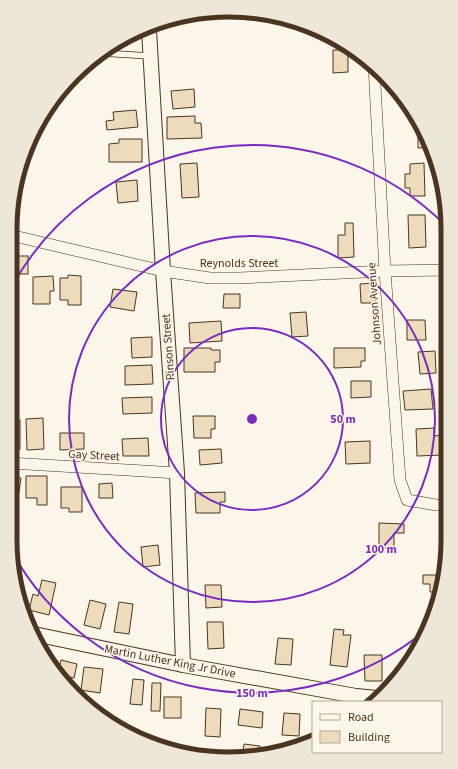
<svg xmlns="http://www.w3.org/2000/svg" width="458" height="769" font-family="'Source Sans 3',sans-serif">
<rect width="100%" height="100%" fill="#fbf6e9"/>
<g fill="#ecdcbc" stroke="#4a3520">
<polygon points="333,50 348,50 348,72 333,73"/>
<polygon points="194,89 195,107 173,109 171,91"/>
<polygon points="136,110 138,127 107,130 106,121 114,120 113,112"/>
<polygon points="195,116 195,123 201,123 202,138 167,139 167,117"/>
<polygon points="418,121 419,121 431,147 418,148"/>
<polygon points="119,139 142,139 142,162 109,162 109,144 119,143"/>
<polygon points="197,163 199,197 182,198 180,164"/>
<polygon points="424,163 425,196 410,196 410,188 405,188 405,174 410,174 410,164"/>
<polygon points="137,180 138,201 118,203 116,182"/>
<polygon points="408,215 425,215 426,247 409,248"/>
<polygon points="345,223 353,223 354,257 338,258 338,235 345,235"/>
<rect x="10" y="256" width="18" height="18"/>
<polygon points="68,275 81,276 81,305 68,305 68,300 60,300 60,278 68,278"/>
<polygon points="53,276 54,291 50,291 50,304 33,304 33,277"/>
<polygon points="375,283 376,303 361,303 360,284"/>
<polygon points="113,289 137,292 134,311 110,307"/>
<polygon points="224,294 240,294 240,308 223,308"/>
<polygon points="306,312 308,336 292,337 290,313"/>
<polygon points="407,320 425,320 426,340 407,340"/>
<polygon points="221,321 222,341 190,343 189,323"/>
<polygon points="152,337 152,357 132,358 131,338"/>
<polygon points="184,348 211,348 211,350 220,350 220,362 215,362 215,372 184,372"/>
<polygon points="334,348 365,348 365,361 361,361 361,367 334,368"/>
<polygon points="435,351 436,373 420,374 418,352"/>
<polygon points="152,365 153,384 125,385 125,366"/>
<polygon points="351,381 371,381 371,397 351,398"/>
<polygon points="431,389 433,409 405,410 403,391"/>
<polygon points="152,397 152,413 123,414 122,398"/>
<polygon points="193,416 215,416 215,429 211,429 211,438 194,438"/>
<polygon points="43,418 44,449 27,450 26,419"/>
<rect x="10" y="420" width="10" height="29"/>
<polygon points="434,428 434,436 442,435 443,455 417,456 416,429"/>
<polygon points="60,433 84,433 84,449 60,450"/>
<polygon points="148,438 149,456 123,456 122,439"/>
<polygon points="370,441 370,463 346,464 345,442"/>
<polygon points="221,449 222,463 200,465 199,450"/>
<polygon points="26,476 47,476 47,505 37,505 37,498 26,498"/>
<polygon points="10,477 21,478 19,492 10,491"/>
<polygon points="112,483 113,498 99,498 99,484"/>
<polygon points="61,487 82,487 82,512 69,512 69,508 61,508"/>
<polygon points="225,492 225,502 220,502 220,513 196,513 195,493"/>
<polygon points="379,523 404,524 404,533 394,533 394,549 379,548"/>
<polygon points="158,545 160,565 143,567 141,547"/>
<polygon points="11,548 18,549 16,562 14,562"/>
<polygon points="438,571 444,571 440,592 430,592 430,584 423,584 423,575 438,575"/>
<polygon points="42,580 56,583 49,615 29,610 33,594 38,596"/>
<polygon points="205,585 221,585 222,607 206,608"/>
<polygon points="90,600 106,604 100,629 84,625"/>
<polygon points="119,602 133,604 129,634 114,632"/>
<polygon points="207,622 223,622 224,648 208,649"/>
<polygon points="334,629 344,630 343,635 351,635 347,667 330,665"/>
<polygon points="278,638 293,639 291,665 275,664"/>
<polygon points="364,655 382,655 382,681 365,681"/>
<polygon points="61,660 77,664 74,678 58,675"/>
<polygon points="84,667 103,669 100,693 81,690"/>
<polygon points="133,679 144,680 142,705 130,704"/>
<polygon points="152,683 161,683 160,711 151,711"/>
<rect x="164" y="697" width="17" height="21"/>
<polygon points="206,708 221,709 220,737 205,736"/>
<polygon points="240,709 263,712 262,728 238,725"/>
<polygon points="284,713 300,714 299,736 282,735"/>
<polygon points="244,744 260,746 259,754 242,757"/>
</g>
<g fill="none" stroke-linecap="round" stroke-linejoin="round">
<g stroke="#4a3520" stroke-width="7">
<polyline id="service" points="101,53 150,56"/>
</g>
<g stroke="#4a3520" stroke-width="12">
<g id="minor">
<polyline points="374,66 385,271 400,480 407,500 436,505 448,505"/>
<polyline points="10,235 163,271 210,278 239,278 385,271 448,270"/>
<polyline points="10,463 177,473"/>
</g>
</g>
<g stroke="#4a3520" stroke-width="16">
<g id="tertiary">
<polyline points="149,30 163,271 177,473 183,665"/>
<polyline points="34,634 183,665 356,696 377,698"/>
</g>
</g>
<use href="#service" stroke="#fbf6e9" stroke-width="5.5"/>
<use href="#minor" stroke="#fbf6e9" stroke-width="11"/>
<use href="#tertiary" stroke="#fbf6e9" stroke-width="14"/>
</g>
<g fill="none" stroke="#7b2cbf" stroke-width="2">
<circle cx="252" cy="419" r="91"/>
<circle cx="252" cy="419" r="183"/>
<path d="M426 630A274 274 0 0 1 12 552M11 288A274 274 0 0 1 447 227"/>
</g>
<g text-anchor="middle" stroke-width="3" stroke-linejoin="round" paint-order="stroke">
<g font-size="12" fill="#4a3520" stroke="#fbf6e9">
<text x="239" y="267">Reynolds Street</text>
<text transform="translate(374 304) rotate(-94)" y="4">Johnson Avenue</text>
<text transform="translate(168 347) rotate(-94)" y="4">Pinson Street</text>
<text transform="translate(94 455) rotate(3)" y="4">Gay Street</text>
<text transform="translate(170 661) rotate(11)" y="4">Martin Luther King Jr Drive</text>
</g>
</g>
<path d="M0 0H458V769H0ZM229 17H229A212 212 0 0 1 441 229V540A212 212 0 0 1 229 752H229A212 212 0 0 1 17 540V229A212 212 0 0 1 229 17Z" fill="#ede7d9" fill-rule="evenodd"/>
<path fill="none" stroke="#4a3520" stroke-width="5" d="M229 17H229A212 212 0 0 1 441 229V540A212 212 0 0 1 229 752H229A212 212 0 0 1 17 540V229A212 212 0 0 1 229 17Z"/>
<circle cx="252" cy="419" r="6" fill="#7b2cbf" stroke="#fbf6e9" stroke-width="2"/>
<g font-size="12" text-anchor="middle" font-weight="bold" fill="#7b2cbf" stroke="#fbf6e9" stroke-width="3" stroke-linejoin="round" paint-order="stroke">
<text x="343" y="423">50 m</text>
<text x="381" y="553">100 m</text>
<text x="252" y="697">150 m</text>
</g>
<rect x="312" y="701" width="130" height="52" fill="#fbf6e9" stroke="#b4a999"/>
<rect x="320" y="714" width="20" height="6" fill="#fbf6e9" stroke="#b4a999"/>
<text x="348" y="721" font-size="12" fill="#4a3520">Road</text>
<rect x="320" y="731" width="20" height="12" fill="#ecdcbc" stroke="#b4a999"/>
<text x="348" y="741" font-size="12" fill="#4a3520">Building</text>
</svg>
